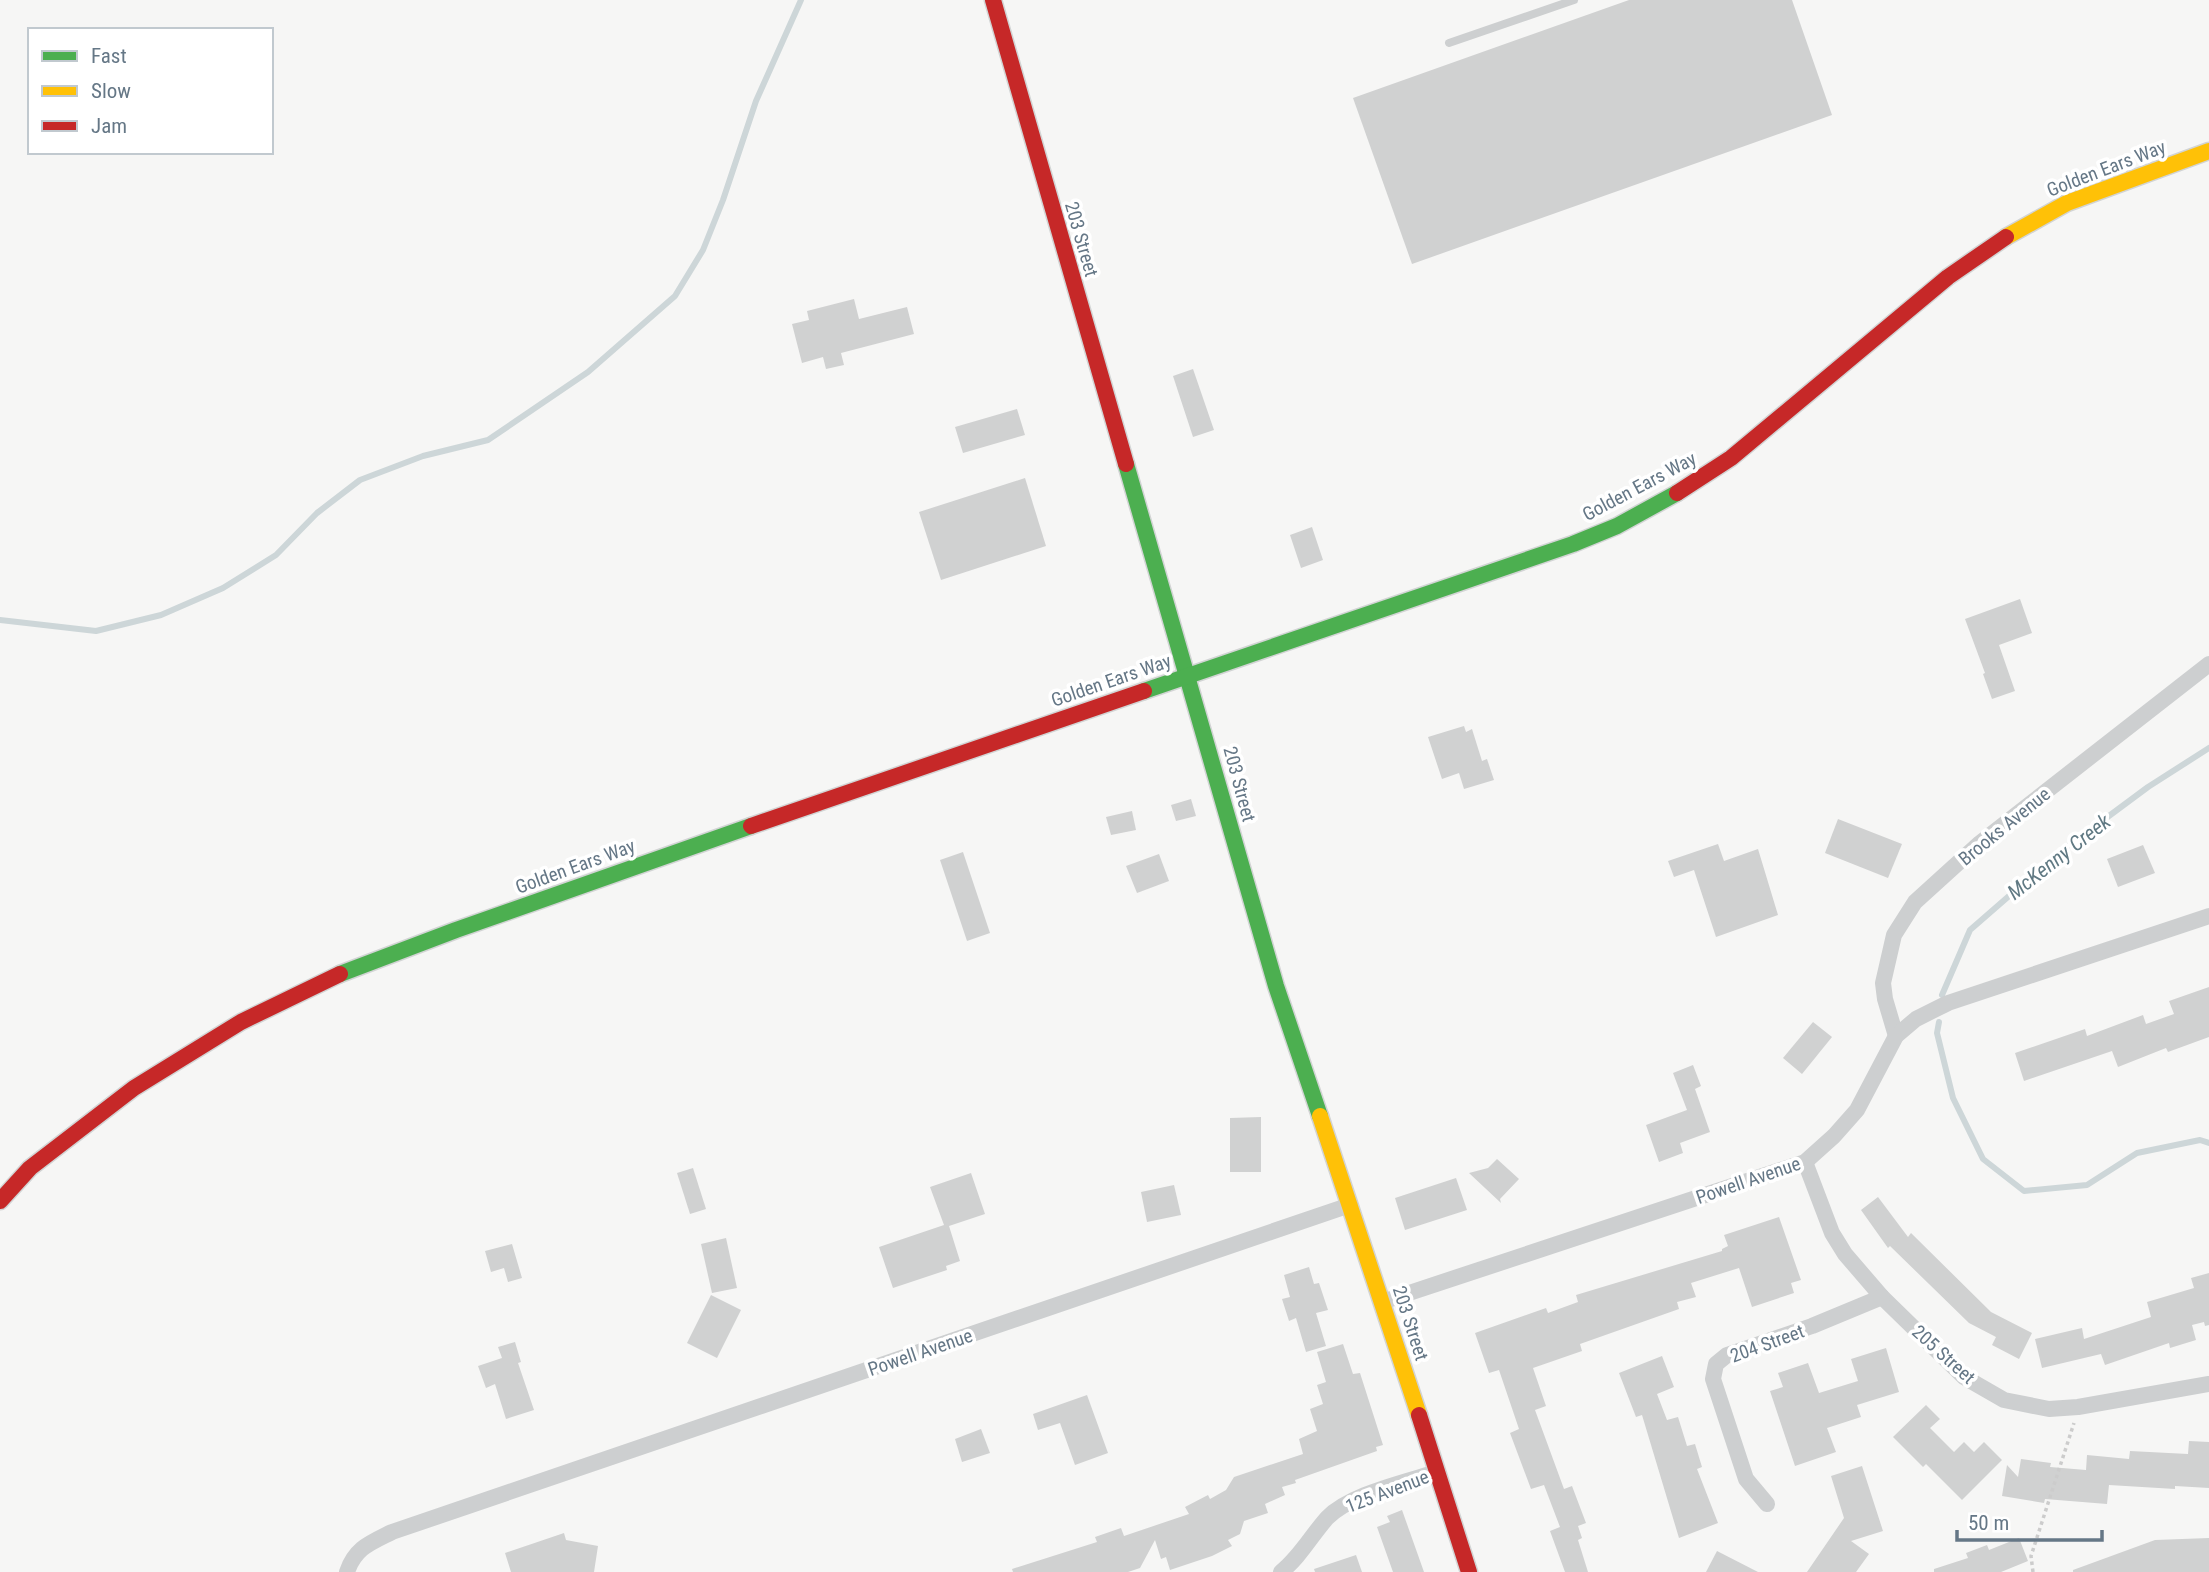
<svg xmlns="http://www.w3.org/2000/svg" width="2209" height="1572" font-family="'Roboto Condensed',sans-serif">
<rect width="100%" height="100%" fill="#f6f6f5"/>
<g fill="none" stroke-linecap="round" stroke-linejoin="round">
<g stroke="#cdd6d8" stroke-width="6">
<polyline points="0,620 96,631 161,615 223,588 276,555 317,513 360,480 423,456 488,440 588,372 675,296 703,250 723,200 756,101 801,0"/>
<polyline points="1942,995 1970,930 2055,856 2148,787 2209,748"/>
<polyline points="1939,1022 1937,1033 1953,1098 1983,1159 2024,1191 2087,1185 2137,1153 2200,1140 2209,1143"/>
</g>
</g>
<g fill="#d0d1d1">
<polygon points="1629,0 1792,0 1832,115 1412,264 1353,98"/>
<polygon points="854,299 859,319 907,307 914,334 841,353 844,365 826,369 823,357 802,363 792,324 809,320 807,311"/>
<polygon points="1193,369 1214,430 1193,437 1173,376"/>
<polygon points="1017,409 1025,435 963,453 955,427"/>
<polygon points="1025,478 1046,546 941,580 919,512"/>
<polygon points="1312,527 1323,560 1301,568 1290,535"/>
<polygon points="2020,599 2032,633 1999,645 2015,691 1992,699 1983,674 1985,673 1965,619"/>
<polygon points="1464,726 1466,732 1472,729 1482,761 1487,759 1494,780 1464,789 1459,773 1442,779 1428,737"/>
<polygon points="1191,799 1196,816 1176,821 1171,805"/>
<polygon points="1132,811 1136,830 1111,835 1106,817"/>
<polygon points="1838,819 1902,844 1888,878 1825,853"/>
<polygon points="1718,844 1724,861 1758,849 1778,915 1716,937 1694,870 1674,877 1668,861"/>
<polygon points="2143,845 2155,873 2118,887 2107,859"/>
<polygon points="963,852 990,933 967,941 940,860"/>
<polygon points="1159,854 1169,881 1137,893 1126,866"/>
<polygon points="2209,987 2209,1037 2168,1052 2166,1048 2118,1067 2112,1051 2024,1081 2015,1053 2085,1029 2087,1036 2143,1015 2146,1024 2174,1014 2169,1001"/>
<polygon points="1813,1022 1832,1037 1802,1074 1783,1058"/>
<polygon points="1693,1065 1701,1086 1695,1089 1710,1132 1680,1143 1683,1153 1659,1162 1646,1125 1687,1110 1673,1073"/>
<polygon points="1261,1117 1261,1172 1230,1172 1230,1118"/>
<polygon points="1497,1159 1519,1179 1500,1199 1501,1203 1469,1173 1488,1168"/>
<polygon points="693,1168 706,1209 690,1214 677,1173"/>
<polygon points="971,1173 985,1214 949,1226 960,1261 946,1266 947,1270 893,1288 879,1247 944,1225 930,1187"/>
<polygon points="1456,1178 1467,1210 1405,1230 1395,1198"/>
<polygon points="1174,1185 1181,1215 1147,1222 1141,1192"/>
<polygon points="1878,1197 1908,1237 1911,1233 1991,1312 2032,1333 2019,1359 1992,1345 1996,1337 1969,1323 1890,1246 1888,1248 1861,1210"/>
<polygon points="1779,1217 1801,1280 1791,1283 1794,1293 1752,1307 1739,1268 1691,1283 1696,1297 1677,1302 1679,1309 1580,1344 1582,1351 1533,1368 1546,1406 1535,1410 1564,1489 1572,1486 1586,1523 1578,1526 1582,1538 1578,1540 1588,1572 1565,1572 1550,1531 1560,1527 1544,1485 1531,1489 1510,1433 1519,1429 1499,1370 1489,1373 1475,1333 1546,1308 1548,1313 1578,1302 1576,1295 1722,1251 1722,1249 1728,1246 1724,1235"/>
<polygon points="726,1238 737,1288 712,1293 701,1244"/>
<polygon points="512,1244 522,1278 508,1282 504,1268 491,1272 485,1251"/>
<polygon points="1309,1267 1314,1284 1319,1283 1328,1310 1316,1313 1326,1346 1306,1352 1296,1318 1289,1321 1282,1299 1290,1297 1284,1275"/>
<polygon points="2209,1273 2209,1325 2205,1326 2204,1322 2192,1325 2196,1340 2170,1348 2169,1343 2105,1365 2101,1354 2042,1368 2035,1339 2082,1328 2084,1339 2151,1317 2147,1302 2194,1288 2191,1278"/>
<polygon points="711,1295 741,1310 717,1358 687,1343"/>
<polygon points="515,1342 521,1362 518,1363 534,1410 506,1419 495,1384 486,1388 478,1366 502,1358 498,1347"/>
<polygon points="1343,1344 1353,1374 1360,1373 1383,1445 1376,1447 1377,1451 1295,1480 1296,1483 1282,1487 1285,1495 1265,1504 1268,1513 1244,1521 1240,1534 1228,1540 1232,1546 1212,1556 1170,1570 1166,1557 1161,1559 1155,1540 1140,1568 1128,1572 1013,1572 1012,1569 1097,1542 1095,1537 1121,1528 1124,1536 1189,1514 1185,1507 1208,1495 1210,1499 1226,1490 1234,1477 1303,1454 1299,1439 1317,1431 1310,1409 1323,1404 1317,1385 1326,1382 1317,1352"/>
<polygon points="1886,1348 1899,1392 1857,1405 1861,1417 1827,1428 1836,1452 1795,1466 1770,1391 1783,1387 1778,1373 1808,1363 1819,1393 1858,1381 1851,1359"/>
<polygon points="1662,1356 1674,1387 1657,1394 1667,1420 1678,1417 1687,1446 1695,1444 1702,1467 1697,1469 1718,1523 1679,1538 1642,1415 1636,1417 1619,1373"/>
<polygon points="1087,1395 1108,1453 1075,1465 1060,1423 1038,1430 1033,1414"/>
<polygon points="1926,1405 1940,1419 1930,1428 1954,1452 1964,1442 1974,1452 1984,1442 2002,1460 1962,1500 1926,1464 1923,1467 1893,1437"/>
<polygon points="981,1429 990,1453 962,1462 955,1439"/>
<polygon points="2189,1441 2209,1442 2209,1488 2175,1486 2175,1489 2109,1485 2107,1504 2045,1499 2044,1503 2002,1496 2007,1465 2018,1477 2021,1459 2051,1463 2050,1467 2086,1470 2087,1455 2129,1459 2130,1451 2188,1454"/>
<polygon points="1862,1466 1883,1531 1851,1541 1869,1554 1856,1572 1807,1572 1844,1518 1831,1476"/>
<polygon points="1402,1510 1424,1572 1393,1572 1377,1527 1390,1522 1387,1516"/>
<polygon points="564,1533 566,1540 598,1546 594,1572 511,1572 505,1553"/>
<polygon points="2019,1538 2028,1561 2001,1572 1934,1572 1934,1569 1968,1558 1966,1553 1987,1545 1989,1550"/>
<polygon points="2209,1538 2209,1572 2073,1572 2073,1570 2155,1540"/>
<polygon points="1717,1551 1758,1572 1706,1572"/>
<polygon points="1356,1555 1362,1572 1315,1572 1314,1569"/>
</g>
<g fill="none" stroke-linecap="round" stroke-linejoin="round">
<g stroke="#d2d4d4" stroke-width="19">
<g id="fast">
<polyline points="1126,464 1276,986 1320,1116"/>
<polyline points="1144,691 1573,544 1617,526 1677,493"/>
<polyline points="340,974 456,930 751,826"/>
</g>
</g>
<g stroke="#d2d4d4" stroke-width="19">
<g id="slow">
<polyline points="2006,237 2067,203 2209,151"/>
<polyline points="1320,1116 1419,1415"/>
</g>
</g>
<g stroke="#d2d4d4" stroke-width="19">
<g id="jam">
<polyline points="993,0 1126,464"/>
<polyline points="1677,493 1731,458 1948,277 2006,237"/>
<polyline points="751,826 1144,691"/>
<polyline points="0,1201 30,1168 134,1088 241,1022 340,974"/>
<polyline points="1419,1415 1469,1572"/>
</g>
</g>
<polyline stroke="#ccc" stroke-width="3.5" stroke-dasharray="3.5 3.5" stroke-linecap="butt" points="2033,1572 2031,1556 2074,1423"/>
<polyline stroke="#cdcfd0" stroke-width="8" points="1449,43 1574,0"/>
<g stroke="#cdcfd0" stroke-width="16">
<polyline points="1896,1036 1885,999 1883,983 1894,935 1915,902 1980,843 2209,664"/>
<polyline points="1805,1162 1832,1233 1845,1254 1882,1297 1964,1377 2004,1400 2049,1409 2078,1407 2209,1384"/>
<polyline points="1382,1302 1805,1162 1834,1136 1857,1110 1896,1036 1916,1019 1948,1003 2209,916"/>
<polyline points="1767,1504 1746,1479 1713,1379 1716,1364 1727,1355 1812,1326 1882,1297"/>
<path d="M 347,1572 C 355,1548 370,1543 392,1532 L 1350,1205"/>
<path d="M 1281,1572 C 1300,1557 1311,1536 1327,1518 C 1350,1494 1404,1483 1436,1472"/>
</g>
<use href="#fast" stroke="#4caf50" stroke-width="16"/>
<use href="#slow" stroke="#ffc107" stroke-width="16"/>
<use href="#jam" stroke="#c62828" stroke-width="16"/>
</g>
<g text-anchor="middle" stroke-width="7" stroke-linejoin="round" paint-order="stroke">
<g font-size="19" fill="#657786" stroke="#fff">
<text transform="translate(2106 168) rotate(-21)" y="7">Golden Ears Way</text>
<text transform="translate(1082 239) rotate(74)" y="7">203 Street</text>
<text transform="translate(1639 486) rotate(-28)" y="7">Golden Ears Way</text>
<text transform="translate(1111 680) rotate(-19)" y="7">Golden Ears Way</text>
<text transform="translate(1240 784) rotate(75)" y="7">203 Street</text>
<text transform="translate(2004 826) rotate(-39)" y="7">Brooks Avenue</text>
<text transform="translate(575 866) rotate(-20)" y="7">Golden Ears Way</text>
<text transform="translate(1748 1180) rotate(-19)" y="7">Powell Avenue</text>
<text transform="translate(1411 1323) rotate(72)" y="7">203 Street</text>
<text transform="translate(1767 1343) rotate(-20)" y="7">204 Street</text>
<text transform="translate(920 1352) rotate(-19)" y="7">Powell Avenue</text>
<text transform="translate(1944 1354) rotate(42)" y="7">205 Street</text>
<text transform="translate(1387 1491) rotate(-21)" y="7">125 Avenue</text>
</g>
<g font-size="21" font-style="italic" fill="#607983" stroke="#fff">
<text transform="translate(2059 857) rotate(-38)" y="7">McKenny Creek</text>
</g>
</g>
<rect x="28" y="28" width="245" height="126" fill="#ffffff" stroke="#c1c9cf" stroke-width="2"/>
<rect x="42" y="51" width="35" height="10" fill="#4caf50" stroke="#c1c9cf" stroke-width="2"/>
<text x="91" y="63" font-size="21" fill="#657786">Fast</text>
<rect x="42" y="86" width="35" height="10" fill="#ffc107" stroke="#c1c9cf" stroke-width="2"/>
<text x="91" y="98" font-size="21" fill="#657786">Slow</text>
<rect x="42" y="121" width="35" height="10" fill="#c62828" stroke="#c1c9cf" stroke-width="2"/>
<text x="91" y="133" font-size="21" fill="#657786">Jam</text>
<path d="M1957 1530v10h145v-10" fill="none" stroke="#657786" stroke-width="3.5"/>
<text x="1968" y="1530" font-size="21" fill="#657786" stroke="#ffffff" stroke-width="5" paint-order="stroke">50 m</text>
</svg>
